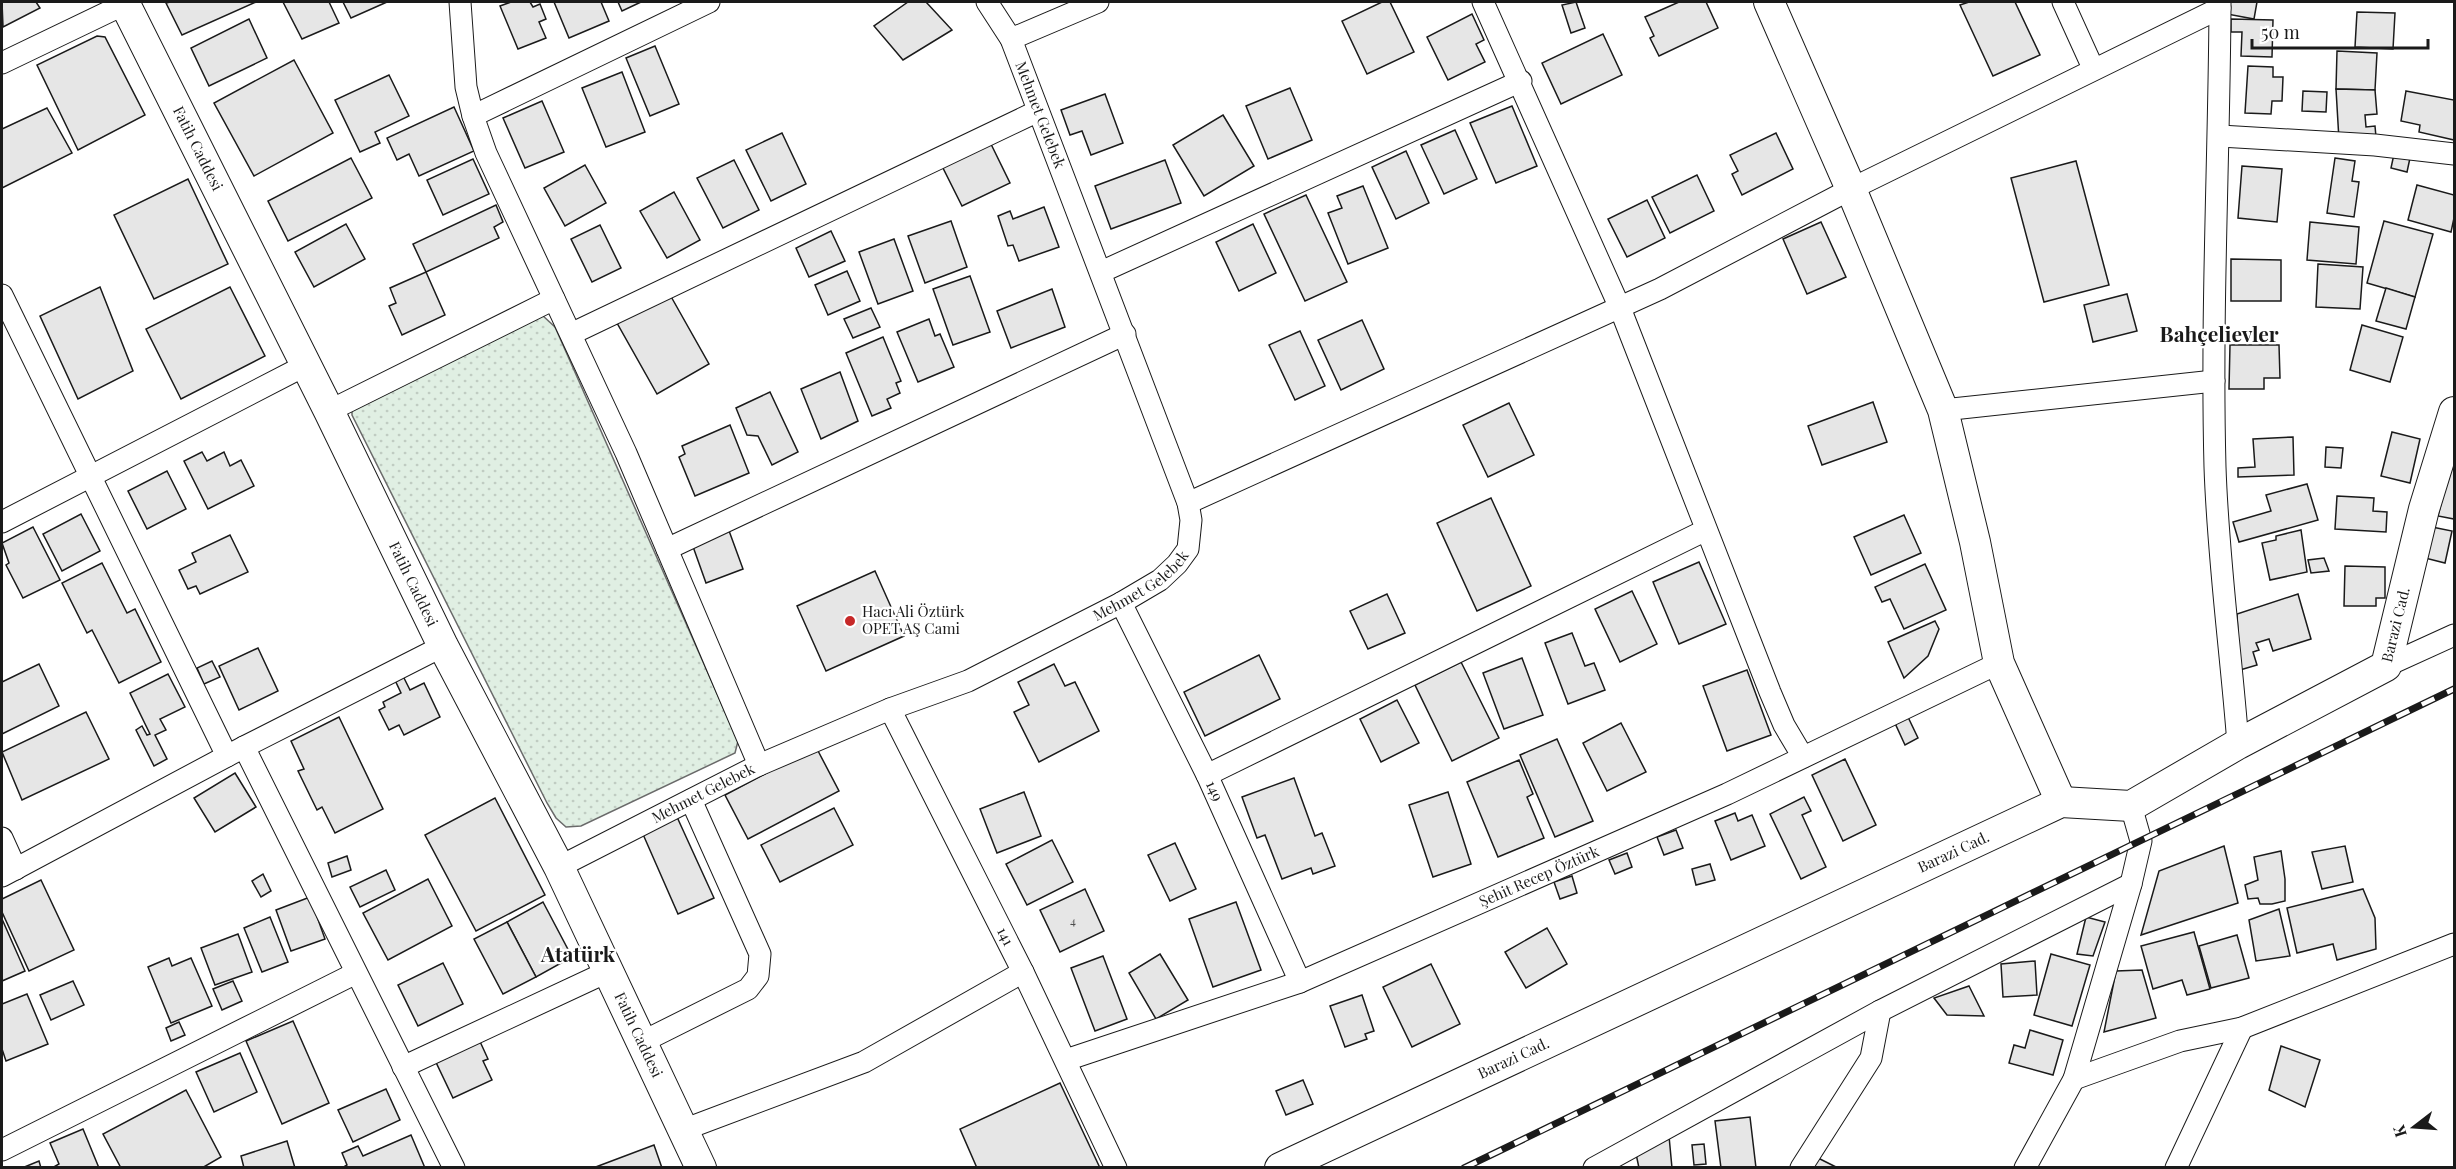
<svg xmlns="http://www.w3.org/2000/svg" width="2456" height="1169" font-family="'Playfair Display',serif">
<defs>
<pattern id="park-dots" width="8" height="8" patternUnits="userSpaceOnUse" patternTransform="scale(1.5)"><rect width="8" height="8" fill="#e0efe3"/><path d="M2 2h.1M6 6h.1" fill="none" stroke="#c0ccc2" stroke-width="1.8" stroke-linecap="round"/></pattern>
</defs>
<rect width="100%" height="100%" fill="#fff"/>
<polygon fill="url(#park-dots)" stroke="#6a6a6a" stroke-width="1.5" points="542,315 555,327 738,741 735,753 581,826 566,827 556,818 547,803 352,415 352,407"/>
<g fill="#e6e6e6" stroke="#1a1a1a" stroke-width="1.5">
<polygon points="2,2 36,2 40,8 3,27"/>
<polygon points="170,2 256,2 182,35 166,3"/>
<polygon points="283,2 329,2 339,23 302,39"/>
<polygon points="343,2 387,2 351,18"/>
<polygon points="511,2 530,2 533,7 540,4 546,19 539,22 546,38 518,49 500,6"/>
<polygon points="554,2 601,2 609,21 569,38"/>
<polygon points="618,2 641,2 622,11"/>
<polygon points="908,2 926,2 952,30 903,60 874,26"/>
<polygon points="1382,2 1390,2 1414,52 1367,74 1342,21"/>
<polygon points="1576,2 1585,28 1571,33 1562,5"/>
<polygon points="1679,2 1706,2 1718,28 1659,56 1650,38 1654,36 1645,17"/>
<polygon points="1969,2 2015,2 2040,55 1993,76 1960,5"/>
<polygon points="2230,2 2257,2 2254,19 2227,14"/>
<polygon points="2357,12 2395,13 2393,49 2355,47"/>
<polygon points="1472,14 1484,40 1476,44 1485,62 1448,80 1427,37"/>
<polygon points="249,19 267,58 209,86 191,48"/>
<polygon points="2231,19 2273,20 2272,57 2241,56 2242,32 2231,32"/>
<polygon points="1603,34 1622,75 1561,104 1542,63"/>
<polygon points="97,36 105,37 145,115 78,150 37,65"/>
<polygon points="655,46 679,104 650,116 626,58"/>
<polygon points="2337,51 2377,53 2375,90 2336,89"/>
<polygon points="294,60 333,133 254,176 214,103"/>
<polygon points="2248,66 2273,67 2273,77 2283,77 2282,101 2272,101 2271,114 2245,113"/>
<polygon points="622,72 645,132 606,147 582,88"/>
<polygon points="389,75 409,116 375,132 380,143 360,152 335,100"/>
<polygon points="1290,88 1312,140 1268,159 1246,106"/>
<polygon points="2336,89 2375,90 2377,114 2365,115 2366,127 2375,126 2376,137 2339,140"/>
<polygon points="2303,91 2327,92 2326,112 2302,111"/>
<polygon points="2406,91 2454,100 2454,140 2419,132 2420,125 2401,121"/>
<polygon points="1105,94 1123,143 1091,155 1082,131 1070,135 1061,110"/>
<polygon points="542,101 564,152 525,168 503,118"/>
<polygon points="1512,106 1537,166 1496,183 1470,123"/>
<polygon points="454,107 474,151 419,176 409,154 397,160 387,138"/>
<polygon points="47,108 72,153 2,188 2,129"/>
<polygon points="1223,115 1254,166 1204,196 1173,145"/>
<polygon points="1455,130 1477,179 1444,194 1421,145"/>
<polygon points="782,133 806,184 771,201 746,150"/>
<polygon points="1776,133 1793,169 1742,195 1732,174 1738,171 1730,155"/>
<polygon points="988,138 1010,183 962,206 940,162"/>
<polygon points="1406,151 1429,203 1396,219 1372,167"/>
<polygon points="2394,154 2410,158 2407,172 2391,168"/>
<polygon points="351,158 372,198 288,241 268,201"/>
<polygon points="2335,158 2355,161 2352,181 2359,182 2354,217 2327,213"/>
<polygon points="473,159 489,194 443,215 427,180"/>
<polygon points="734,160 759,210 723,228 697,178"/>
<polygon points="1165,160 1181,203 1111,229 1095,186"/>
<polygon points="2076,161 2109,285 2044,302 2011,178"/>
<polygon points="585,165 606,203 565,226 544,188"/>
<polygon points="2242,166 2282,169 2277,222 2238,218"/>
<polygon points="1697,175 1714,211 1670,233 1652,197"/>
<polygon points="188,179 228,264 154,299 114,215"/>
<polygon points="2417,185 2454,195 2454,218 2451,232 2408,220"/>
<polygon points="1363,186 1388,248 1348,264 1328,213 1342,208 1337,196"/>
<polygon points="674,192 700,240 667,258 640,211"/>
<polygon points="1306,195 1347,282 1305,301 1264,214"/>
<polygon points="1647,200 1665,238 1627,257 1608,219"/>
<polygon points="496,205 503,222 494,227 499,238 426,272 413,244"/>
<polygon points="1044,207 1059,247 1019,261 1013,245 1008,246 998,216 1010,211 1013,219"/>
<polygon points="951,221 967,267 925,283 908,236"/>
<polygon points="2384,221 2433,234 2415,297 2367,283"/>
<polygon points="1821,222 1846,277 1807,294 1783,239"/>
<polygon points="2310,222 2359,227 2356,264 2307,260"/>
<polygon points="346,224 365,259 314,287 295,252"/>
<polygon points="1253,224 1276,273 1239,291 1216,242"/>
<polygon points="600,225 621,268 592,282 571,239"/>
<polygon points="831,231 845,261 809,277 796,248"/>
<polygon points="894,239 913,291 878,304 859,252"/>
<polygon points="2231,259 2281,260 2281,301 2231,301"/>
<polygon points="2318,264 2363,267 2360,309 2316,307"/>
<polygon points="847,271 860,301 828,315 815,285"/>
<polygon points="426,272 445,315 402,335 389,306 396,303 390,288"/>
<polygon points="970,276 990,332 953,345 933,289"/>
<polygon points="100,287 133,371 78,399 40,316"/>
<polygon points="230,287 265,356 181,399 146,329"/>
<polygon points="2386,288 2415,297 2406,329 2376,321"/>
<polygon points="1052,289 1065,327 1011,348 997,311"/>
<polygon points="669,293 709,364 657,394 617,323"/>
<polygon points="2127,294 2137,331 2093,342 2084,305"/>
<polygon points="871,308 880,327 853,338 844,319"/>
<polygon points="929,319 935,336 940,334 954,367 918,382 897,332"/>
<polygon points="1362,320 1384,369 1341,390 1318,340"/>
<polygon points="2362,325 2403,337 2390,382 2350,370"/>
<polygon points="1300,331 1325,386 1295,400 1269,345"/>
<polygon points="883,337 901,381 896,383 900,393 887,399 891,408 872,416 846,353"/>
<polygon points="2230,345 2279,345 2280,378 2264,378 2264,389 2229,389"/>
<polygon points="840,372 858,421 821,439 801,389"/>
<polygon points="770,392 798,452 772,465 758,436 747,435 736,408"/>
<polygon points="1873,402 1887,442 1822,465 1808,426"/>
<polygon points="1509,403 1534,455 1488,477 1463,425"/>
<polygon points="730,425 749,473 695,496 679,457 685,454 682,446"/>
<polygon points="2392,432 2420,439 2410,483 2381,476"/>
<polygon points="2293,437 2294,475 2238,477 2238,468 2255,467 2253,439"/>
<polygon points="2326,447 2343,448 2341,468 2325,467"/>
<polygon points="202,452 207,461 224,452 230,466 241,460 254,486 208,509 184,461"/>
<polygon points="2454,452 2454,519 2438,516"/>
<polygon points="167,471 186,509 147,529 128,491"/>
<polygon points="2307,484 2318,520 2239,542 2233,522 2271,511 2266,495"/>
<polygon points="2337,496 2374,498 2373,511 2387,512 2386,532 2335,529"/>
<polygon points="1491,498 1531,586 1477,611 1437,523"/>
<polygon points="81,514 100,551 62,571 43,534"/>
<polygon points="1904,515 1921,553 1871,575 1854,537"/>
<polygon points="33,527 60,580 23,598 6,565 9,563 2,543"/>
<polygon points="2432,527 2452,531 2445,563 2425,558"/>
<polygon points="728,528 743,569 706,583 691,541"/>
<polygon points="2301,530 2307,572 2270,580 2262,543 2276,540 2276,536"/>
<polygon points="230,535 248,572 200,594 196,586 188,589 179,570 196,562 192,553"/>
<polygon points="2324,558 2329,571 2311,573 2308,560"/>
<polygon points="1699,562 1726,624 1679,644 1653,582"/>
<polygon points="102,563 127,613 135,609 161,662 119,683 92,630 87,633 62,583"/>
<polygon points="1925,564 1946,610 1904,629 1890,599 1882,602 1875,587"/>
<polygon points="2345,566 2385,567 2385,598 2376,598 2376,606 2344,606"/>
<polygon points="875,571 904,636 826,671 797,606"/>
<polygon points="1632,591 1657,644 1620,662 1595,609"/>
<polygon points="1387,594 1405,633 1368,649 1350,611"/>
<polygon points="2298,594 2311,639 2273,651 2269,639 2256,643 2259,650 2253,652 2257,665 2240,670 2237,614"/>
<polygon points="1935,621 1939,629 1928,656 1904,678 1888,642"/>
<polygon points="1572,633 1585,666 1594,663 1605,690 1568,704 1545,643"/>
<polygon points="258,648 278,691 239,710 219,666"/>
<polygon points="1259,655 1280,699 1205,736 1184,692"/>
<polygon points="1522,658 1543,715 1504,729 1483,673"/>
<polygon points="212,661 220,677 204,684 197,668"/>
<polygon points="1461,662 1499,738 1452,761 1415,685"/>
<polygon points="39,664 59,706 2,734 2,682"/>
<polygon points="1054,664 1065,686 1075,682 1099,731 1039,762 1014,712 1029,705 1018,682"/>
<polygon points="1747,670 1771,735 1727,751 1703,686"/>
<polygon points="168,674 185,707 160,719 166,730 155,735 167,759 154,766 136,730 142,726 147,735 150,734 130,693"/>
<polygon points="402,674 410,690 424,683 440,717 404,735 399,725 389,730 379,710 385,707 383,702 401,693 394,678"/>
<polygon points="1397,700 1419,743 1381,762 1360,719"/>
<polygon points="86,712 109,759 22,800 2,752"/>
<polygon points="1907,715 1918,738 1905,745 1894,721"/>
<polygon points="339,717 383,809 335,833 322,807 317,810 298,771 304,769 291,741"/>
<polygon points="1621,723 1646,772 1607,791 1583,743"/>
<polygon points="1557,739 1593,821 1555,837 1520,755"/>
<polygon points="816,747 839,791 748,839 725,795"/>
<polygon points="1845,759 1876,825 1843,841 1812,775"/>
<polygon points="1519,760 1533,794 1527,797 1544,838 1498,857 1467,782"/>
<polygon points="235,773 256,807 215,832 194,798"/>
<polygon points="1294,778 1315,836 1322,833 1335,866 1313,874 1311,868 1282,879 1265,835 1257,838 1242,797"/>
<polygon points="1024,792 1041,836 997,853 980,809"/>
<polygon points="1448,792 1471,864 1433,877 1409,805"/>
<polygon points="1804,797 1811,811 1802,815 1826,867 1801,879 1770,814"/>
<polygon points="495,798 545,895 476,931 425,835"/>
<polygon points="834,808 853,845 780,882 761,845"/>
<polygon points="1735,813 1738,821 1752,815 1765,846 1731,860 1715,821"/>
<polygon points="677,817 714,898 678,914 642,832"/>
<polygon points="1676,830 1683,848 1664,855 1657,837"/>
<polygon points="1052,840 1073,882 1027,905 1006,864"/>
<polygon points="1175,843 1196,889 1170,901 1148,855"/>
<polygon points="2224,846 2238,903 2141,935 2159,871"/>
<polygon points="2345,846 2353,882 2322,889 2312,852"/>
<polygon points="2281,851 2285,879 2285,901 2272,904 2260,904 2258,898 2248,899 2245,885 2258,880 2254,857"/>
<polygon points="1627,853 1632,867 1615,874 1609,860"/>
<polygon points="347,856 351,870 332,877 328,863"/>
<polygon points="1710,864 1715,880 1696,885 1692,869"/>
<polygon points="386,870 395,890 360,907 350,887"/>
<polygon points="263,874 271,891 261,897 252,881"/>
<polygon points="1572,876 1577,893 1560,899 1554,882"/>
<polygon points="428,879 452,926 388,960 363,913"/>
<polygon points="41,880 74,950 29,971 2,912 2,899"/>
<polygon points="1085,889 1104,931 1060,952 1040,910"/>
<polygon points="2363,889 2375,918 2376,949 2337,960 2333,944 2297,953 2287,908"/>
<polygon points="310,897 325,939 291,951 276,910"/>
<polygon points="543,902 572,957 536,977 507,922"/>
<polygon points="1236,902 1261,970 1213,987 1189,919"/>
<polygon points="2279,909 2290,956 2256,961 2249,920"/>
<polygon points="270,917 288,962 262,972 244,928"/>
<polygon points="2086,917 2105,922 2093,956 2077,954"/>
<polygon points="2,919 25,971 2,981"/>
<polygon points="507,922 536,977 503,994 474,939"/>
<polygon points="1547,928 1567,964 1526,988 1505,952"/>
<polygon points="2194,932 2210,989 2187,995 2182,980 2153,989 2141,946"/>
<polygon points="238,934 252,972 215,985 201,948"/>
<polygon points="2237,935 2249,978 2211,988 2199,946"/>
<polygon points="1160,954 1188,1000 1156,1019 1129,973"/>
<polygon points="2051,954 2090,965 2072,1026 2034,1015"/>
<polygon points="1103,956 1127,1019 1095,1031 1071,968"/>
<polygon points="169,958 172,966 191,958 212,1006 171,1023 148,967"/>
<polygon points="2035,961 2037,995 2003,997 2001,964"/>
<polygon points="443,963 463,1004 418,1026 398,985"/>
<polygon points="1431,964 1460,1024 1412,1047 1383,987"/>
<polygon points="2142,970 2156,1018 2104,1032 2116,971"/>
<polygon points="73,981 84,1005 51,1020 40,995"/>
<polygon points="233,981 242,1001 222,1010 213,989"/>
<polygon points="1969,986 1984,1016 1947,1015 1934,998"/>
<polygon points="27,994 48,1044 6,1061 2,1049 2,1004"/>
<polygon points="1362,995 1374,1031 1365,1034 1367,1039 1345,1047 1330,1006"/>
<polygon points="293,1021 329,1103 282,1124 246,1041"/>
<polygon points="179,1022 185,1035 171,1041 166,1028"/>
<polygon points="2030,1030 2063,1040 2053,1075 2009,1063 2014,1045 2025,1048"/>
<polygon points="477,1035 488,1059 483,1061 492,1080 453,1098 433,1056"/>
<polygon points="2281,1046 2320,1060 2305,1107 2269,1090"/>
<polygon points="240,1053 257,1092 214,1112 196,1072"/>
<polygon points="1303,1080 1313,1104 1286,1115 1276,1091"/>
<polygon points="1060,1083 1100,1168 977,1168 960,1129"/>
<polygon points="386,1089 400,1120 353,1142 338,1110"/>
<polygon points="186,1090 221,1157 202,1168 121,1168 103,1134"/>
<polygon points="1750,1117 1756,1168 1721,1168 1715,1121"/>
<polygon points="83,1129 99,1168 52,1168 59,1164 50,1143"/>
<polygon points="411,1135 425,1168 342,1168 347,1165 342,1153 358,1146 363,1156"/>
<polygon points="1669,1136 1672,1168 1639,1168 1635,1149"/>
<polygon points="287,1141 295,1168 244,1168 241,1156"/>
<polygon points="1704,1144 1706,1164 1694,1165 1692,1145"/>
<polygon points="654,1145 662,1168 593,1168"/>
<polygon points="1816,1157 1838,1168 1809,1168"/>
<polygon points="39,1161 41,1168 22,1168"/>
</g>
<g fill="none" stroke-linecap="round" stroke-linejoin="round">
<g stroke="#1a1a1a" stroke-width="23">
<g id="street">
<polyline points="460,2 466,87 473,116 486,153 626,453 759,765"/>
<polyline points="1483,2 1620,308 1770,692 1784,725 1803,757"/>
<polyline points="2063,2 2093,68"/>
<path d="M 2220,8 C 2219,161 2211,314 2215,467 C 2218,560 2231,652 2238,744"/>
<polyline points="1011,39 1098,2"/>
<polyline points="2,63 129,2"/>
<polyline points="473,116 709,2"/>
<polyline points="2220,136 2375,145 2454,154"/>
<polyline points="1101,272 1521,81"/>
<polyline points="2,295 227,756"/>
<polyline points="571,334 1038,111"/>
<polyline points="1943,410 2214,381"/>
<polyline points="329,411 554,299"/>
<polyline points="1188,503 1660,289 1851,189 2220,8 2220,2"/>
<polyline points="2,522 306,365"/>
<polyline points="667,549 1125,334"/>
<path id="s1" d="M 1121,603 L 1207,775 L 1300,982"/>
<polyline points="2386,666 2454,635"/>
<path id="s2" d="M 890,709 L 1023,972 L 1116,1168"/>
<polyline points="244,747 454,1168"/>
<polyline points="1207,775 1706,530"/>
<polyline points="2,838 16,869"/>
<path id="s3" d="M 559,867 L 759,765 L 890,709 L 968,681 L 1121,603 L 1160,580 L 1177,564 L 1188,549 L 1191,520 L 1188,503 L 1011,39 L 987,2"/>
<polyline points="2,876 244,747 443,646"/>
<polyline points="642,1042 748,989 758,976 760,954 691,800"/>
<path id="s4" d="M 1066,1060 L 1300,982 L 1727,794 L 1999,663"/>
<polyline points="403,1067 609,971"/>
<polyline points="2074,1079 2180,1041 2242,1028 2454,944"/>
<polyline points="683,1130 864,1062 1023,972"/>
<polyline points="2,1150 356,973"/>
<polyline points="1594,1168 1880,1011 2131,884"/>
<polyline points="1801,1168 1871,1058 1880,1011"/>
<polyline points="2025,1168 2074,1079 2131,884 2141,841 2131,806"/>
<polyline points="2176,1168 2242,1028"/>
</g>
</g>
<g stroke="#1a1a1a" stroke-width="32">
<g id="secondary">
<path id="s5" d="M 124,2 L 329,411 L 443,646 L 559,867 L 701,1168"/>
<polyline points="1769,2 1851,189 1943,410 1975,542 1999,663 2061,802"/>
<path id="s6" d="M 1280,1168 L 2061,802 L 2131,806 L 2238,744 L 2386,666 L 2424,509 L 2454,412"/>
</g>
</g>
<use href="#street" stroke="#fff" stroke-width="21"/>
<use href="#secondary" stroke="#fff" stroke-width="30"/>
<g stroke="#1a1a1a" stroke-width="7">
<polyline id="rail" points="1464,1168 2454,689"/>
</g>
<use href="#rail" stroke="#fff" stroke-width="4.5" stroke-dasharray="14" stroke-linecap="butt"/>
</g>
<circle fill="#c62828" stroke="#fff" stroke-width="2" cx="850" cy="621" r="6"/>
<g text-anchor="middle" stroke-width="4.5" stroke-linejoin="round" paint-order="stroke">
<g font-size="12" fill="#4d4d4d">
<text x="1073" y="925">4</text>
</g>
<g font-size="15" fill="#1a1a1a" stroke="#fff">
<text transform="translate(1040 115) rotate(69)" y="5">Mehmet Gelebek</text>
<text dy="5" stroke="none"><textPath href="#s5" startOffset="164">Fatih Caddesi</textPath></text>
<text dy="5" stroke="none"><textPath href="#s3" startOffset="648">Mehmet Gelebek</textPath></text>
<text dy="5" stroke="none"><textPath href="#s5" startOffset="650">Fatih Caddesi</textPath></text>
<text dy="5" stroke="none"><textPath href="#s6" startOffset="1266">Barazi Cad.</textPath></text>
<text dy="5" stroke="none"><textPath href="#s1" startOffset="210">149</textPath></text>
<text dy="5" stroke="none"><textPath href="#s3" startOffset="162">Mehmet Gelebek</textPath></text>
<text dy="5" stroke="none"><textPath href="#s6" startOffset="744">Barazi Cad.</textPath></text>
<text dy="5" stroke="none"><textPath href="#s4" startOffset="508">Şehit Recep Öztürk</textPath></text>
<text dy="5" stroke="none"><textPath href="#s2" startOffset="255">141</textPath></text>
<text dy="5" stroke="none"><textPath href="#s5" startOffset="1154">Fatih Caddesi</textPath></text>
<text dy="5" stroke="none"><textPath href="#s6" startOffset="258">Barazi Cad.</textPath></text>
</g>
<g font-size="15" fill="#1a1a1a" stroke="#fff" text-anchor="start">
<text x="862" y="617">Hacı Ali Öztürk<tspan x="862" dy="17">OPET AŞ Cami</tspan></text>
</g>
<g font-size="21" font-weight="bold" fill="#1a1a1a" stroke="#fff">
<text x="2219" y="342">Bahçelievler</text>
<text x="578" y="962">Atatürk</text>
</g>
</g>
<rect width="2456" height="1169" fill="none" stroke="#1a1a1a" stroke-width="6"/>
<g transform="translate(2414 1127) rotate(253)" stroke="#ffffff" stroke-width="4.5" paint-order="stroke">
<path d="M0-4.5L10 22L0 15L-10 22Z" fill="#1a1a1a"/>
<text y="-9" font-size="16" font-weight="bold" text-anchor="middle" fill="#1a1a1a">K</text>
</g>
<path d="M2252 39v9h176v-9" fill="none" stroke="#1a1a1a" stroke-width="3"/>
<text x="2261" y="39" font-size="18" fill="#1a1a1a" stroke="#ffffff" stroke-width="4.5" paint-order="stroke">50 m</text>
</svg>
